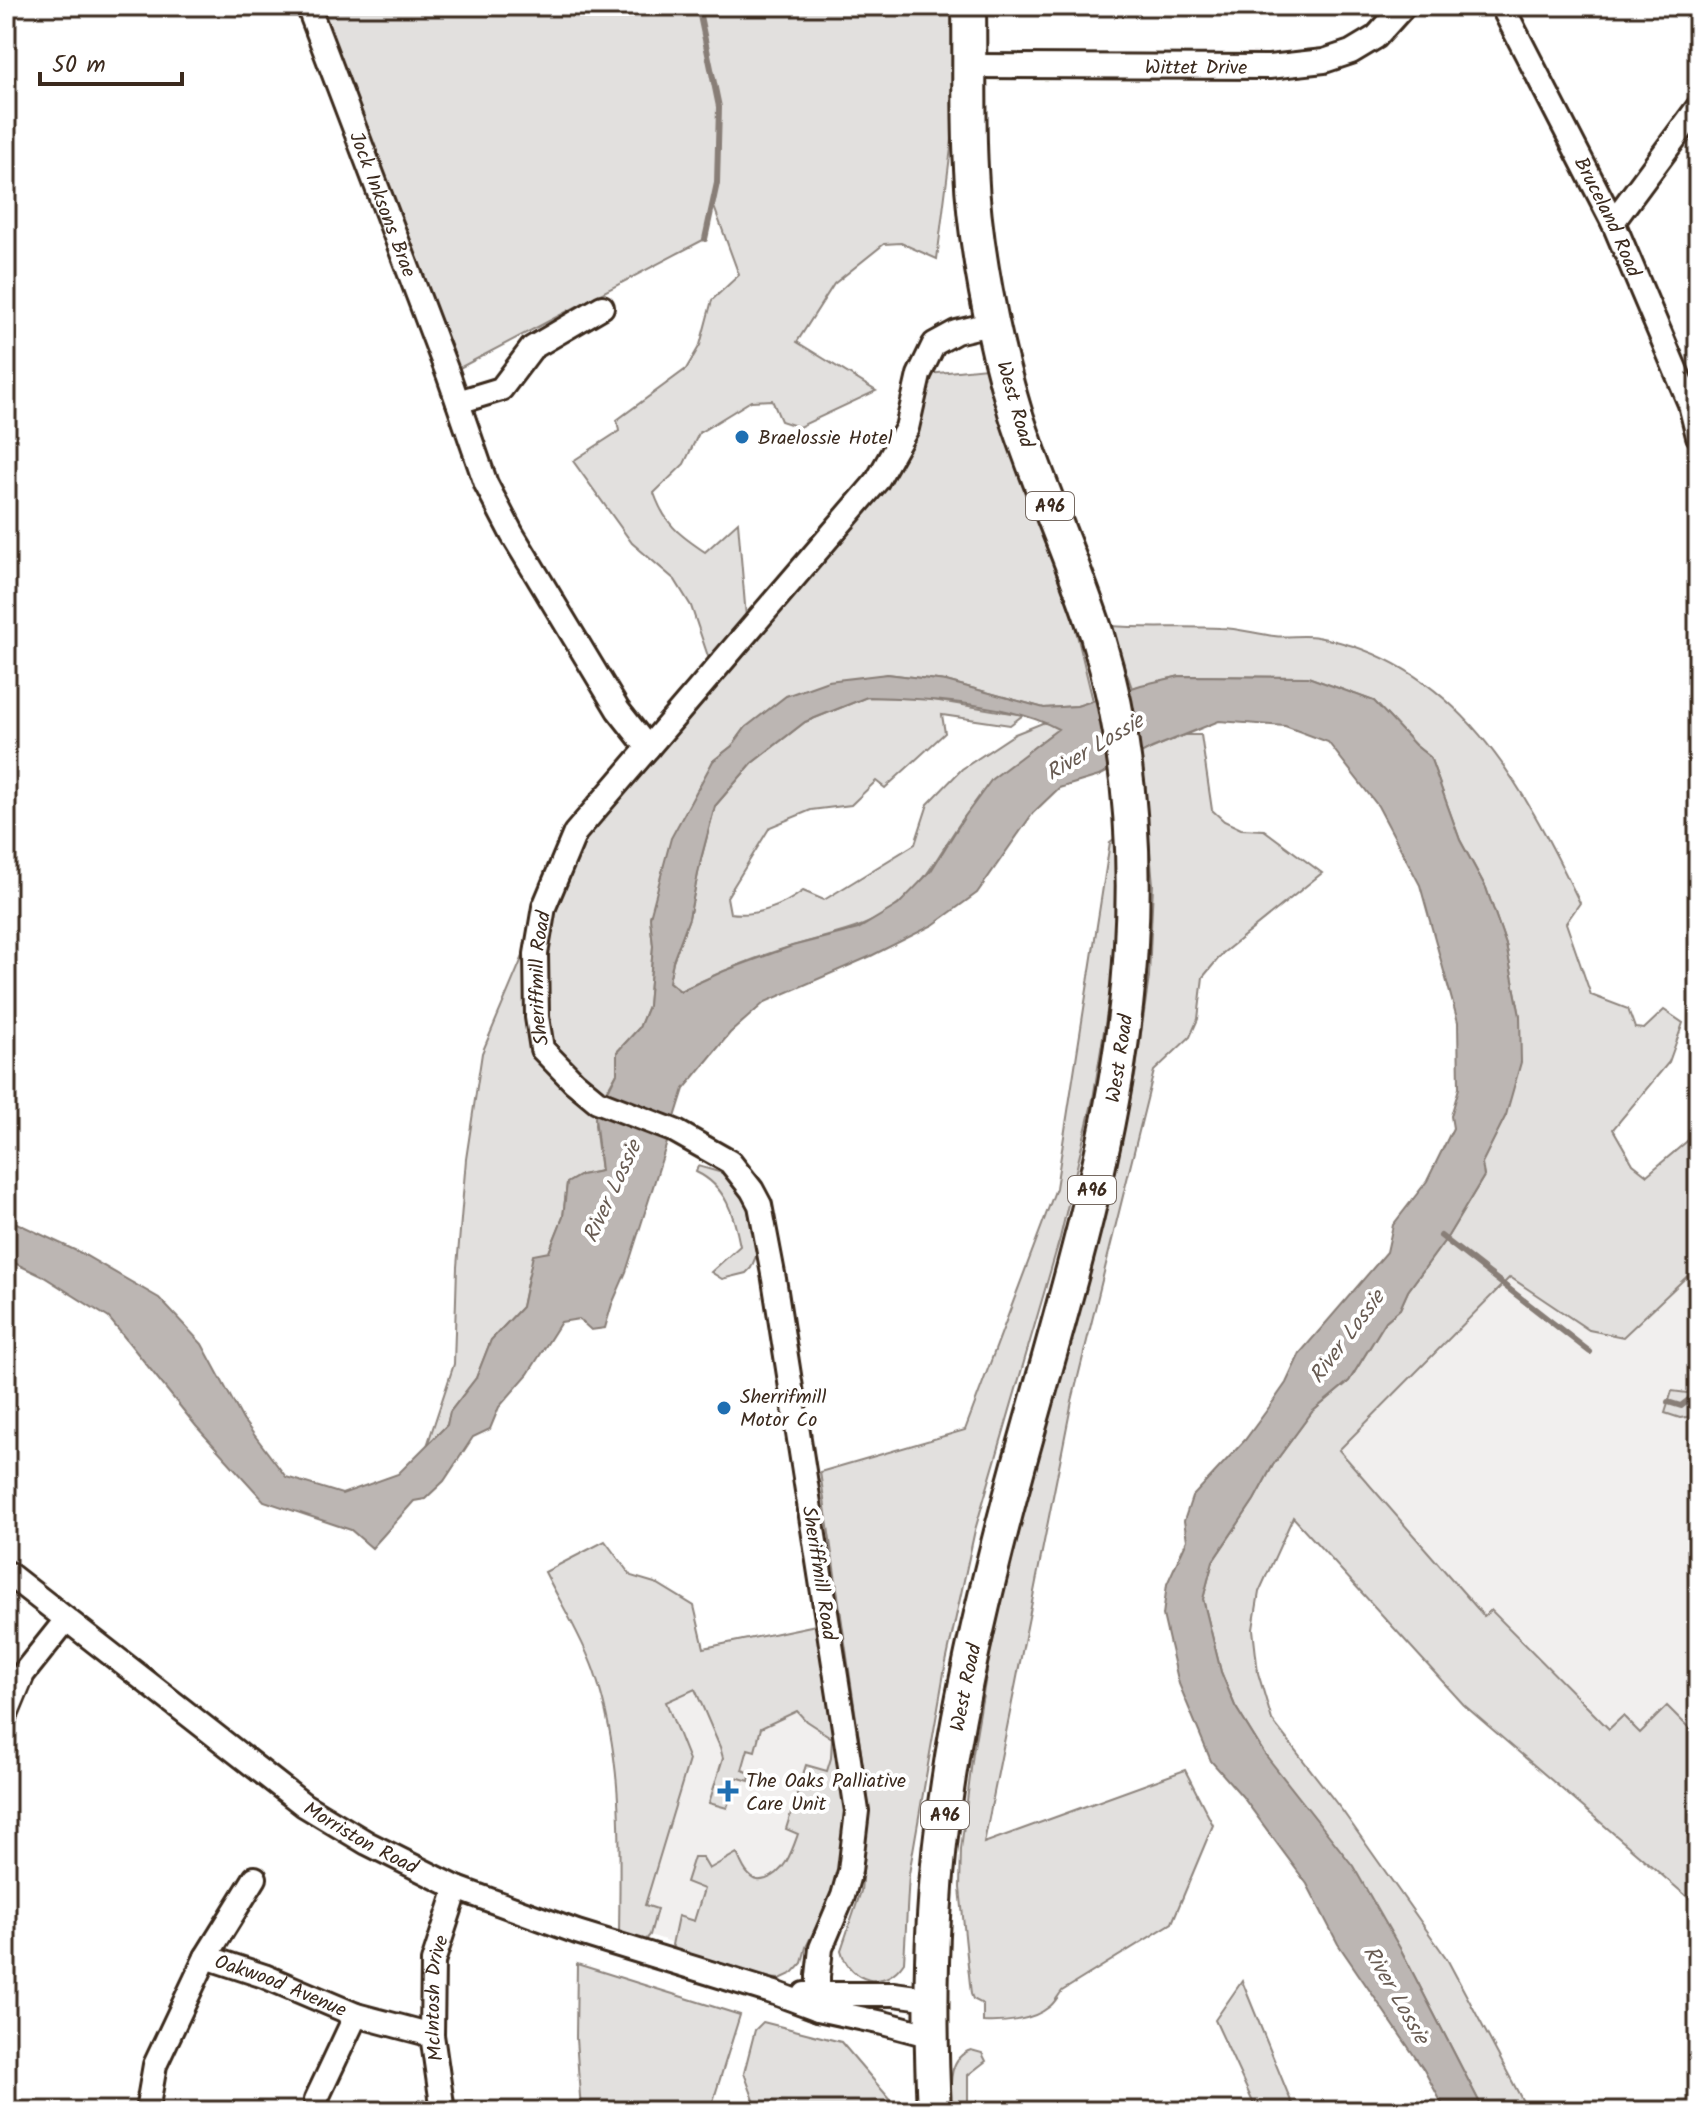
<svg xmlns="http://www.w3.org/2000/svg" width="1704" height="2117" font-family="Kalam,sans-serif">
<rect width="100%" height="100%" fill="#fff"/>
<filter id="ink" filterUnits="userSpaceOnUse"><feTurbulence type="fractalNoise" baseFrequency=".0125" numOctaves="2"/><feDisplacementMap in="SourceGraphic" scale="16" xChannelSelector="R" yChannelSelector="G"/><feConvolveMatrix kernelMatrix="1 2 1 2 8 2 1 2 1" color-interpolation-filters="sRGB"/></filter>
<g filter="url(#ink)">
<g fill="#f1efee">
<polygon points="1698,1132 1698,1906 1464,1705 1292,1517 1469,1250 1539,1296 1668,1156"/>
<polygon points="816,1625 841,1779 781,1954 677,1944 650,1935 620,1802 618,1769 594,1670"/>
</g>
<g fill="#e2e0de" stroke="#8e857e" stroke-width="2">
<path d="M 308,6 L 955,6 L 957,100 L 937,259 L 901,243 L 884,244 L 834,284 L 797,342 L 876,391 L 799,427 L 781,421 L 772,400 L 751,401 L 699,433 L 684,464 L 654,493 C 665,524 678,534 705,552 L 738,522 L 747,629 L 877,481 L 919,375 L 986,368 L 1004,432 L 1073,618 L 1093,701 L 1077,706 L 1044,708 L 946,681 L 887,674 L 866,678 L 746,727 L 732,746 L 713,761 L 650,917 L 653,946 L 648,1006 L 639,1028 L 617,1052 L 617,1073 L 596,1110 L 595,1125 L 601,1171 L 581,1175 L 567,1183 L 563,1217 L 549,1252 L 528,1277 L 522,1307 L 491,1340 L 476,1378 L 450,1412 L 447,1425 L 427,1446 L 454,1364 L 457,1267 L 466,1159 L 482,1053 L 575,833 L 713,671 L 691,606 L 675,580 L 632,543 L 573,461 L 619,431 L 617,420 L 686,369 L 700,345 L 712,300 L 739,275 L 713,204 L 705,239 L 448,374 Z"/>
<path d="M 1110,626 C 1146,629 1183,626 1220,628 C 1238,628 1256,634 1274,636 C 1288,638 1303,634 1317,637 C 1458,662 1523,785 1580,903 L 1566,923 L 1591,995 L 1628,1009 L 1635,1028 L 1644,1029 L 1664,1010 L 1683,1023 L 1669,1062 L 1613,1129 L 1633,1164 L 1647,1175 L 1698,1132 L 1698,1266 L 1623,1337 L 1589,1330 L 1510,1277 L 1339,1450 L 1484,1616 L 1491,1610 L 1609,1729 L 1623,1716 L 1640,1733 L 1667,1706 L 1698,1737 L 1698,1906 L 1464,1705 L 1293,1517 L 1259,1592 L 1253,1629 L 1258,1673 L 1272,1720 L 1344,1813 L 1447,1959 L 1528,2111 L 1484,2111 L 1401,1950 L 1264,1753 L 1235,1706 L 1221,1672 L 1203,1599 L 1213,1561 L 1254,1500 L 1273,1465 L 1312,1412 L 1349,1381 L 1386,1321 L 1400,1309 L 1408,1291 L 1448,1236 L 1484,1176 L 1481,1163 L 1506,1115 L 1520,1016 L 1506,945 L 1486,888 L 1460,840 L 1430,757 L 1415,745 L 1374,701 L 1308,677 L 1180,676 L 1132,688 Z"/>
<path d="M 867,697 L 921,698 L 1023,715 L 1010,725 L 942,715 L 945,733 L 885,788 L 876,781 L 851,805 L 811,810 L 770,827 L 727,897 L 730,913 C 756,917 783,906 803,891 L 824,900 L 915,844 L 928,804 L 962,769 L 1015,734 L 1045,722 L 1059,729 C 1028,749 988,787 965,816 C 942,847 931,877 900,903 C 869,930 830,934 793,946 C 754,957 717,974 680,991 L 669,982 L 673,961 L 689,918 L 701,859 L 715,806 L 752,763 L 805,722 Z"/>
<path d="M 1183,735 L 1201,735 L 1212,810 L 1224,821 L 1241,829 L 1264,830 L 1322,873 L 1223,953 L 1203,977 L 1198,1019 L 1190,1037 L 1154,1071 L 1072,1401 L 984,1843 L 1185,1770 L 1213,1825 L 1172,1923 L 1062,1991 C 1058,1996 1054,2004 1049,2007 C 1032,2021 1003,2023 983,2022 L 983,2004 L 973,1999 L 971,1994 L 960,1888 L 961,1849 L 973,1753 L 995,1623 L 1013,1542 L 1064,1360 L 1135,1076 L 1149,977 L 1153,884 L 1141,753 Z"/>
<path d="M 1119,835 L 1116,956 L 1093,1099 L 1060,1238 L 975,1530 L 945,1667 L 909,1874 L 904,1962 C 885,1991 850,1984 841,1950 L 861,1891 L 869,1807 L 820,1472 L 965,1430 L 1056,1188 L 1110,842 Z"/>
<path d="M 698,1166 L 726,1174 L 746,1201 L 757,1254 L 751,1268 L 746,1273 L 722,1279 L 711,1272 L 740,1246 C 734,1215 726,1186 696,1172 Z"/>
<polygon points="1698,1382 1698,1409 1687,1417 1680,1418 1665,1413 1672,1391 1687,1393"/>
<path d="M 605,1541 L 631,1576 L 658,1584 L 694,1606 L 704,1648 L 816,1625 L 848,1801 L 843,1855 L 827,1904 L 806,1947 L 802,1963 L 793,1973 L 780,1979 L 764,1978 L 678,1952 L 672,1945 L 678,1916 L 694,1921 L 704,1889 L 686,1882 L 694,1857 L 702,1857 L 709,1869 L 737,1853 C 740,1860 743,1869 749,1875 C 754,1881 759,1881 766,1879 C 785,1873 792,1851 798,1834 L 786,1829 L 806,1765 L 827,1771 L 831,1758 L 832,1738 L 806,1721 L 797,1711 L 761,1728 L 755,1751 L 748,1749 L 742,1770 L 751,1773 L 749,1781 L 736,1777 L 727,1808 L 709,1803 L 723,1758 L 720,1747 L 695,1689 L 666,1702 L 689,1760 L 645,1905 L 657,1909 L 650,1935 L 645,1941 L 619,1934 C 620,1844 624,1758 594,1671 C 582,1637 561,1604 545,1572 Z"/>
<polygon points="577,1964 740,2015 710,2111 581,2111 576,2038"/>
<polygon points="1242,1981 1295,2111 1296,2111 1257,2111 1215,2020"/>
<polygon points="763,2022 841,2042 900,2111 758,2111 744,2073 755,2030"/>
<path d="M 971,2050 L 982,2053 L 986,2061 L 968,2075 L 968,2111 L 951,2111 C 951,2090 946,2058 971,2050 Z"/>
</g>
<path fill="#bcb6b3" stroke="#887e77" stroke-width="2" fill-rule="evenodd" d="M 887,674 L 946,681 L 1044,708 L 1077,706 L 1141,685 L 1180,676 L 1308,677 L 1374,701 L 1415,745 L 1430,757 L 1460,840 L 1486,888 L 1506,945 L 1520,1016 L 1521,1062 L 1506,1115 L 1482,1163 L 1484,1176 L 1448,1236 L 1408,1291 L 1400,1309 L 1386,1321 L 1349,1381 L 1312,1412 L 1273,1465 L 1254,1500 L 1213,1561 L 1203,1599 L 1221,1672 L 1235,1706 L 1264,1753 L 1353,1866 L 1401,1950 L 1484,2111 L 1446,2111 L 1424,2070 L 1338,1944 L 1307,1884 L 1242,1796 L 1211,1761 L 1179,1684 L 1163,1615 L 1167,1584 L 1187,1540 L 1184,1521 L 1192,1497 L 1245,1440 L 1270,1406 L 1286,1383 L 1300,1353 L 1387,1252 L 1393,1225 L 1427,1181 L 1453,1128 L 1451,1116 L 1459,1088 L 1458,1022 L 1420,885 L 1378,806 L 1328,742 L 1285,726 L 1219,721 L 1152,748 L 1099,776 L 1059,788 L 1033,813 L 977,893 L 933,925 L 871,956 L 765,1002 L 730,1033 L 684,1089 L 626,1272 L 612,1304 L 605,1328 L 591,1330 L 579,1319 L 561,1322 L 528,1374 L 499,1407 L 490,1429 L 473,1437 L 444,1481 L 425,1499 L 414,1501 L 372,1548 L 351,1530 L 264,1501 L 196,1426 L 109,1318 L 44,1277 L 6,1259 L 6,1218 L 81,1253 L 159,1298 L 202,1344 L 243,1420 L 286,1477 L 342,1494 L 398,1474 L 447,1425 L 450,1412 L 476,1378 L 491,1340 L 522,1307 L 533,1255 L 549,1252 L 563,1217 L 567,1183 L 581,1175 L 601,1171 L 595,1117 L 617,1073 L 617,1052 L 639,1028 L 648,1006 L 653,946 L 650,917 L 671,838 L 713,761 L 732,746 L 746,727 L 786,696 L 828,681 ZM 867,697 C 923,698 1009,703 1058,729 L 992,779 L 965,816 L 931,871 L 898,905 L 858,929 L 792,946 L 724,971 L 680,991 L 669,982 L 673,961 L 689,918 L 701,859 L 715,806 L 752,763 L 805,722 Z"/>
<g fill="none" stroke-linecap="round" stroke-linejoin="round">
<g stroke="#887e77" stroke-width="6">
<polyline points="698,6 719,107 717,183 705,239"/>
<polyline points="1441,1236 1590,1352"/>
<polyline points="1668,1402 1681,1406 1698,1393"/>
</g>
<g stroke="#3b2a1e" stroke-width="28">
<g id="minor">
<path id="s1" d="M 308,6 L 448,374 L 486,484 L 512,534 L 618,710 L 648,748"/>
<path id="s2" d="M 1502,6 L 1613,222 L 1690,404 L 1698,436"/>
<path id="s3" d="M 970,66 L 1269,67 L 1324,61 L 1351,52 L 1376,37 L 1404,6"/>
<polyline points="1613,222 1698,107"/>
<polyline points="458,402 501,389 532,348 602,307"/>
<path id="s4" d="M 6,1572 L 304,1805 L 367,1843 L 457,1888 L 577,1932 L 775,1993 L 818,2009 L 883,2023 L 932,2036"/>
<polyline points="6,1715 23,1674 66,1620"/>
<path id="s5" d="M 206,1957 L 264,1976 L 356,2015 L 432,2035"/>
<polyline points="805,1994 894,1994 931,1999"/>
<path id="s6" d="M 818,2009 L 818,1976 L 821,1948 L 843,1896 L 850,1871 L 857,1811 L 774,1279 L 760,1205 L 752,1190 L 730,1162 L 675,1131 L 597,1101 L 574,1082 L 542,1049 L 537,1017 L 536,954 L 544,907 L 575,833 L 877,481 L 907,428 L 919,375 L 934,344 L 956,332 L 994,323"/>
<polyline points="316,2100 356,2015"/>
<polyline points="147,2111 155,2065 206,1957 255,1878"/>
<path id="s7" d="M 443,2111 L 432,2035 L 433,1962 L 457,1888"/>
</g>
</g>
<g stroke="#3b2a1e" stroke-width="38">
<g id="highway">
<path id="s8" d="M 934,2111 C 931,2046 930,1981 934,1917 C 941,1784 970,1652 1003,1524 C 1052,1334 1121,1142 1131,945 C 1137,839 1128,736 1097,635 C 1073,560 1039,487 1015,412 C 993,340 974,243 971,168 C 968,114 970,60 969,6"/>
</g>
</g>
<use href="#minor" stroke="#fff" stroke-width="22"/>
<use href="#highway" stroke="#fff" stroke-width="32"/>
</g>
</g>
<g fill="#1f6fb2" stroke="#fff" stroke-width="3">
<circle cx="742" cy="437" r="8"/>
<circle cx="724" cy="1408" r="8"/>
<path d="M724 1779h8v8h8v8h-8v8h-8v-8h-8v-8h8z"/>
</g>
<g text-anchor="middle" stroke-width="8" stroke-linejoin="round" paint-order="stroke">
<g fill="#fff" stroke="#766a62" stroke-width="2">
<rect x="1026" y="492" width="48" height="28" rx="6"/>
<rect x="1068" y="1176" width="48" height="28" rx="6"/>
<rect x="921" y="1801" width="48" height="28" rx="6"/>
</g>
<g font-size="18" font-weight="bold" fill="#3b2a1e">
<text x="1050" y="512">A96</text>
<text x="1092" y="1196">A96</text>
<text x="945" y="1821">A96</text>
</g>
<g font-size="20" fill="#3b2a1e" stroke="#fff">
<text dy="7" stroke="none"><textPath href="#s3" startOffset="226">Wittet Drive</textPath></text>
<text dy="7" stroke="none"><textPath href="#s1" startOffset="212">Jock Inksons Brae</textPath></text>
<text dy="7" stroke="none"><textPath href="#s2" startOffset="236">Bruceland Road</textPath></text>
<text transform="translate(1016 404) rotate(74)" y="7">West Road</text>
<text dy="7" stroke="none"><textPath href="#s6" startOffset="1164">Sheriffmill Road</textPath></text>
<text dy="7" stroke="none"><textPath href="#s8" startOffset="1074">West Road</textPath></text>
<text transform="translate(820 1573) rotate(81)" y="7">Sheriffmill Road</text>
<text dy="7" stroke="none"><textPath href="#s8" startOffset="426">West Road</textPath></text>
<text dy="7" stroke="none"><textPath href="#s4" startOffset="444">Morriston Road</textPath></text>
<text dy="7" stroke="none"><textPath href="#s5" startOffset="80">Oakwood Avenue</textPath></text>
<text dy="7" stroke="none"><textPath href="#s7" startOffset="114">McIntosh Drive</textPath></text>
</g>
<g font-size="20" fill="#3b2a1e" stroke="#fff" text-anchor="start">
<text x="758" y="444">Braelossie Hotel</text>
<text x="740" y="1403">Sherrifmill<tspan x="740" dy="23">Motor Co</tspan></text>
<text x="746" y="1787">The Oaks Palliative<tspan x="746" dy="23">Care Unit</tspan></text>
</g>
<g font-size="22" font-style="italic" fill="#685b52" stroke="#fff">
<text transform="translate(1094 746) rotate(-31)" y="8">River Lossie</text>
<text transform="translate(611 1191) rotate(-65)" y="8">River Lossie</text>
<text transform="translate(1346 1336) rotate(-53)" y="8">River Lossie</text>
<text transform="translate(1397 1994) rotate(60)" y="8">River Lossie</text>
</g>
</g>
<rect width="1704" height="2117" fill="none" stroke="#fff" stroke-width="32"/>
<rect x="16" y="16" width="1672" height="2085" fill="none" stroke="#3b2a1e" stroke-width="3" filter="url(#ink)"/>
<path d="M40 72v12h142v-12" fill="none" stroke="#3b2a1e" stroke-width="4"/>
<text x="52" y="72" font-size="24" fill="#3b2a1e" stroke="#ffffff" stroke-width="6" paint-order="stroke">50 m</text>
</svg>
